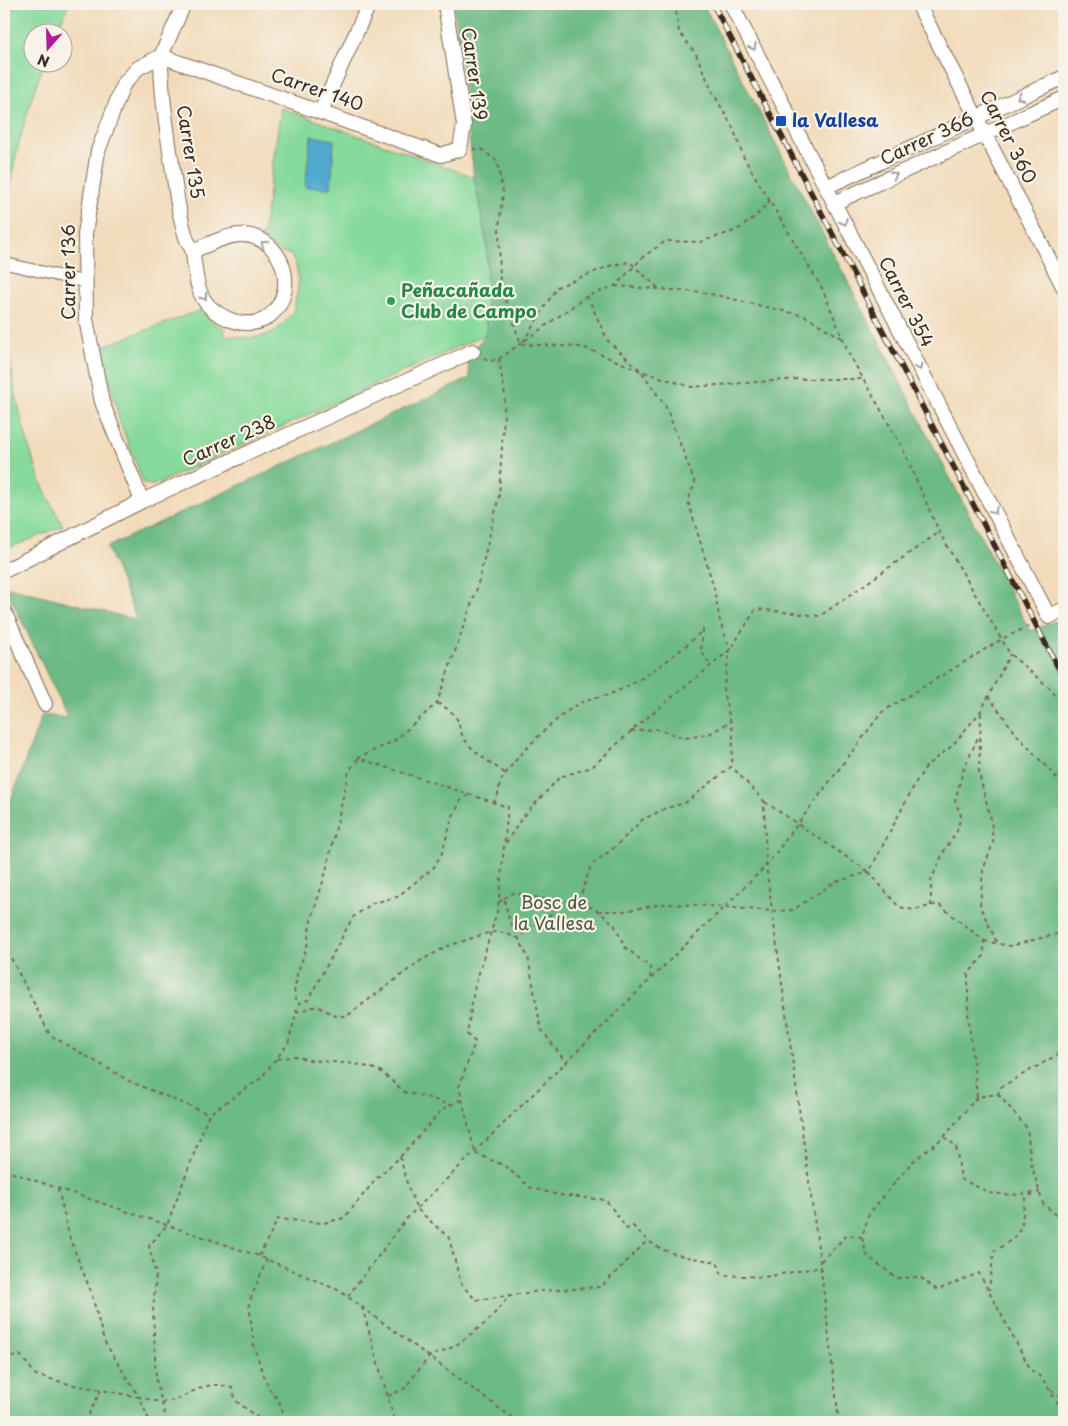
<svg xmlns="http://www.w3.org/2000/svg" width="1068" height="1426" font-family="'Playpen Sans',sans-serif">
<rect width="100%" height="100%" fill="#f7f3e8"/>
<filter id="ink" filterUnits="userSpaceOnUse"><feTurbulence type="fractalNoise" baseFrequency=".02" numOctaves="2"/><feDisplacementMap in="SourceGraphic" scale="10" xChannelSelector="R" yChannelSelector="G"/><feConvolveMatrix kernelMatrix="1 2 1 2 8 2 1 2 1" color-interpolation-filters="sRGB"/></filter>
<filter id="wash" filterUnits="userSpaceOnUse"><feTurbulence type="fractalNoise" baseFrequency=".0096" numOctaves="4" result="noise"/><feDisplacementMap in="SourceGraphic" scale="20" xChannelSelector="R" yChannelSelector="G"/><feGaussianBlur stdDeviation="1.12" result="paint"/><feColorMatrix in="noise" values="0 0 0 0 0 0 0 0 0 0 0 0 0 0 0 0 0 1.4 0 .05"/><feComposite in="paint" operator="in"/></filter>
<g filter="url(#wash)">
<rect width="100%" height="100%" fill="#f2dbbb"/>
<g fill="#86da9c" stroke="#60825d">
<path d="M 4,4 L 69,4 L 56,32 L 32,32 L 32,62 L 44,63 C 25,113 13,163 4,216 Z"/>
<path d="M 281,108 L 474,177 L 487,245 L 486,334 L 154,485 L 144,484 L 120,422 L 101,347 L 201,310 L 214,324 L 225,329 L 224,335 C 253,340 274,340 291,314 L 293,314 C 297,290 304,277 290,254 L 282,253 L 260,237 L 263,232 Z"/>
<path d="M 4,290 C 6,352 16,411 37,471 C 43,490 54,508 63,526 L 4,550 Z"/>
</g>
<polygon fill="#6cba84" stroke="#547251" points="454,4 703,4 1030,631 1064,618 1064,1422 4,1422 4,819 42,715 68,718 5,586 137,620 107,547 470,378 467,358 486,334 487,245 474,177"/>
<polygon fill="#53aad0" stroke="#476a77" points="311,136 334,140 331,188 305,187"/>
</g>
<g filter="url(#ink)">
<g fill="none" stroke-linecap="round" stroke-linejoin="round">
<g stroke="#7b6855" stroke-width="13">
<polyline id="pedestrian" points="4,263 85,282"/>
</g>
<g stroke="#7b6855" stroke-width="16">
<g id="minor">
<polyline points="731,4 1049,617 1064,609"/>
<polyline points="918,4 1064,288"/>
<polyline points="321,111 369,4"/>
<polyline points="826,187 1064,77"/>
<polyline points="834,203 1064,98"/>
<path d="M 193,251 C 207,245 228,234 243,235 C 286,237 301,297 265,319 C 244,331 209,315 201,294 C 195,281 195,267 193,253 C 192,248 189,244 187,240 C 184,232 182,222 180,214 C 176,196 174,176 171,158 C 166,123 161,90 161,56 L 441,155 L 460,149 L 464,125 L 445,4"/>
<polyline points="142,501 102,402 86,319 85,234 98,151 123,85 138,68 161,56 184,4"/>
<polyline points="4,571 142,501 473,351"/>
<polyline points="4,611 45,704"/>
</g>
</g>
<g stroke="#7b6855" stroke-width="2" stroke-dasharray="4 4" stroke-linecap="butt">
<polyline points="675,4 679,32 696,54 712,91 733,128 744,158 823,290 849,354 902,447 939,532 1010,654 1052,690 1064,711"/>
<polyline points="473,149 481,149 497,161 503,192 499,228 500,285 521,344"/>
<polyline points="615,286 702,292 805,316 842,338"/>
<polyline points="523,342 557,287 612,265 630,262 659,289"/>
<polyline points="521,344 583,347 641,371 691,387 799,379 863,379"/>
<polyline points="484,358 490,361 499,359 587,296 615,286 644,256 666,241 700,242 737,230 756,216 770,200"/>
<path d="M 499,359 L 505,396 L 499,496 L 477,588 L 437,703 L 394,741 L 358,758 L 508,807 L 498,908 L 474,990 L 467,1034 L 475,1042 L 459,1087 L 475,1153 L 505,1166 L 531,1188 L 559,1195 L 606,1200 L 627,1229 L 633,1226 C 658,1255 681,1256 717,1262 L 722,1275 L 764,1277 L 821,1267"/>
<polyline points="988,696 1018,736 1064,786"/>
<path d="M 437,703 C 468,718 452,726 469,745 C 479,756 494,765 506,774"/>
<polyline points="981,713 979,774 991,819 993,843 983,870 980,906 997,943"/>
<polyline points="631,731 656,729 685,738 709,734 730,722"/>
<polyline points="358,759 349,771 325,875 310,924 307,947 297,974 294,994 298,1004 308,1000 353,917 373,903 397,897 434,867 442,853 452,818 461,800 469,795"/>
<polyline points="765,802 869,872"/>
<path d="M 493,803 C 501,795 497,787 502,779 C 516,756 560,712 584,701 C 592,697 602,697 610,694 C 642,682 679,653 703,630 L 701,650 L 710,665"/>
<polyline points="506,843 521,819 560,777 592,767 637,726 730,650 756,609 820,616 938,533"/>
<polyline points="504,898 513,893 555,901 579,901 598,911 614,924 625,947 651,968 650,982"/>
<polyline points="579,901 591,865 615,847 642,820 666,808 685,803 732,766 733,732 723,691 730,650 720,621 714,588 688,501 695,483 666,407 641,371 608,341 587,296"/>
<polyline points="499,902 504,898 509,919 528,957 541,1029 567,1064"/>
<polyline points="931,906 931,881 944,851 957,831 961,815 955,801 963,771 979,735"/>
<polyline points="598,911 624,911 663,904 698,905 773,911 793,910 835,882 869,872"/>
<polyline points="984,941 1011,946 1064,932"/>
<polyline points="4,944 50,1035 131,1082 209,1114"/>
<polyline points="296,1012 317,1006 336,1016 347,1016 420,961 448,946 491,932 504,933 518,938 528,929 553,913 555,901"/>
<polyline points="277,1059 295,1056 309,1060 356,1064 379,1070 406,1093 423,1096 450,1105"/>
<polyline points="998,1094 1027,1128 1031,1163 1043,1204 1064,1221"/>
<polyline points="977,1097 968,1013 968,974 984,956 984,941 938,904 914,910 899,907 869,872 916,782 927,765 952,746 981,711 1010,654"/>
<path d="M 944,1137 L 956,1146 L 961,1179 L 990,1193 L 1012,1195 L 1039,1192 L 1026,1197 C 1022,1207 1024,1218 1021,1226 C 1016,1238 1005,1245 994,1251 L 989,1290"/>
<polyline points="400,1157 408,1187 417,1209 449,1238 461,1284 476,1300 540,1291 601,1287 646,1242"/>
<polyline points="4,1170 259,1256 340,1291 518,1422"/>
<path d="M 58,1189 L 70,1239 L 91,1292 L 104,1341 L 139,1397 C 146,1398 156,1402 163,1402 C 189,1400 201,1377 232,1388 L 236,1401 L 263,1422"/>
<polyline points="862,1238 867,1256 897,1278 920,1277 937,1290 979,1273 1031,1370 1042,1378 1064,1413"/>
<polyline points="259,1256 278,1219 324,1223 344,1218 377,1178 400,1157 443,1109 462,1099"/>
<polyline points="267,1259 249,1303 254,1347 268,1387 282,1406 283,1422"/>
<polyline points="821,1261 847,1235 862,1237 869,1214 912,1162 944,1137 977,1097 998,1094 1001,1087 1064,1051"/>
<polyline points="348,1296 407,1218 766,866 764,801 732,767"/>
<polyline points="362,1307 395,1422"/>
<polyline points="4,1359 20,1355 36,1375 69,1384 139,1397 150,1422"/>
<polyline points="1051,1390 1064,1398"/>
<polyline points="388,1396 404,1389 429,1357 455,1346 488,1321 510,1295"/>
<polyline points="85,1422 101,1390"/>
<polyline points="167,1422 156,1380 153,1311 156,1274 149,1246 167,1225 209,1114 260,1079 288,1044 298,1005"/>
<polyline points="839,1422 820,1262 766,866 882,712 1002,639 1037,622"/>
</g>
<use href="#pedestrian" stroke="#fff" stroke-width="11"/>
<use href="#minor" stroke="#fff" stroke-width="14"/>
<g stroke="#3b2a1e" stroke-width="5.5">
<polyline id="rail" points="713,4 1064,679"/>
</g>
<use href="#rail" stroke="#f7f3e8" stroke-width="4" stroke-dasharray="11" stroke-linecap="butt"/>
</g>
<defs><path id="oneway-chevron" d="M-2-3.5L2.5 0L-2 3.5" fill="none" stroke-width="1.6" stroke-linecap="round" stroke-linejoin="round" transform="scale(1.25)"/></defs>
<g stroke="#a79f9a">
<use href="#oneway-chevron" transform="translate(753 47) rotate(62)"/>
<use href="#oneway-chevron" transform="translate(1020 97) rotate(155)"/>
<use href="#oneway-chevron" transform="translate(894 175) rotate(-25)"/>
<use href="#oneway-chevron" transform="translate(844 222) rotate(63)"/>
<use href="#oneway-chevron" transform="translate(264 244) rotate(-146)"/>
<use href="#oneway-chevron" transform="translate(204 297) rotate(55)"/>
<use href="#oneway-chevron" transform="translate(919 367) rotate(63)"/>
<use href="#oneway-chevron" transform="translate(994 511) rotate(63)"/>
</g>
</g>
<rect fill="#1a4fb4" stroke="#f7f3e8" stroke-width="2" x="775" y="115" width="12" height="12" rx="2.5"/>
<circle fill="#2e9e5b" stroke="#f7f3e8" stroke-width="2" cx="391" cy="301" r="5"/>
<g text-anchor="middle" stroke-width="4.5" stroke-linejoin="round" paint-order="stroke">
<g font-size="18" fill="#3b2a1e" stroke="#f7f3e8">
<text transform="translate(474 74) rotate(82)" y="6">Carrer 139</text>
<text transform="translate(317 90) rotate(19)" y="6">Carrer 140</text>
<text transform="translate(1008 137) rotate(63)" y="6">Carrer 360</text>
<text transform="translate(927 139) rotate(-25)" y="6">Carrer 366</text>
<text transform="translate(190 152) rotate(81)" y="6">Carrer 135</text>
<text transform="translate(69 272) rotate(-90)" y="6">Carrer 136</text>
<text transform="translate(906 302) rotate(63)" y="6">Carrer 354</text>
<text transform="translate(229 441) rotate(-24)" y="6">Carrer 238</text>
</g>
<g font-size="18" font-weight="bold" fill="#164399" stroke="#f7f3e8" text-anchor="start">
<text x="792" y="127">la Vallesa</text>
</g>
<g font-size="18" font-weight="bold" fill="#27864d" stroke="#f7f3e8" text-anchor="start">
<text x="401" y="297">Peñacañada<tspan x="401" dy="21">Club de Campo</tspan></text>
</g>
<g font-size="18" fill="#4e563e" stroke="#f7f3e8">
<text x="554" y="909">Bosc de<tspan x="554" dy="21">la Vallesa</tspan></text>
</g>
</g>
<rect width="1068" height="1426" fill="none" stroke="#f7f3e8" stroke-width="20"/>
<g transform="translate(48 48) rotate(200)"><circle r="24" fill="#f7f3e8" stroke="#aca397"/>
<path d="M0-4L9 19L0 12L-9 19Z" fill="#b5179e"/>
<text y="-8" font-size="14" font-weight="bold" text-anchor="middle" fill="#3b2a1e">N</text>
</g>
</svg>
